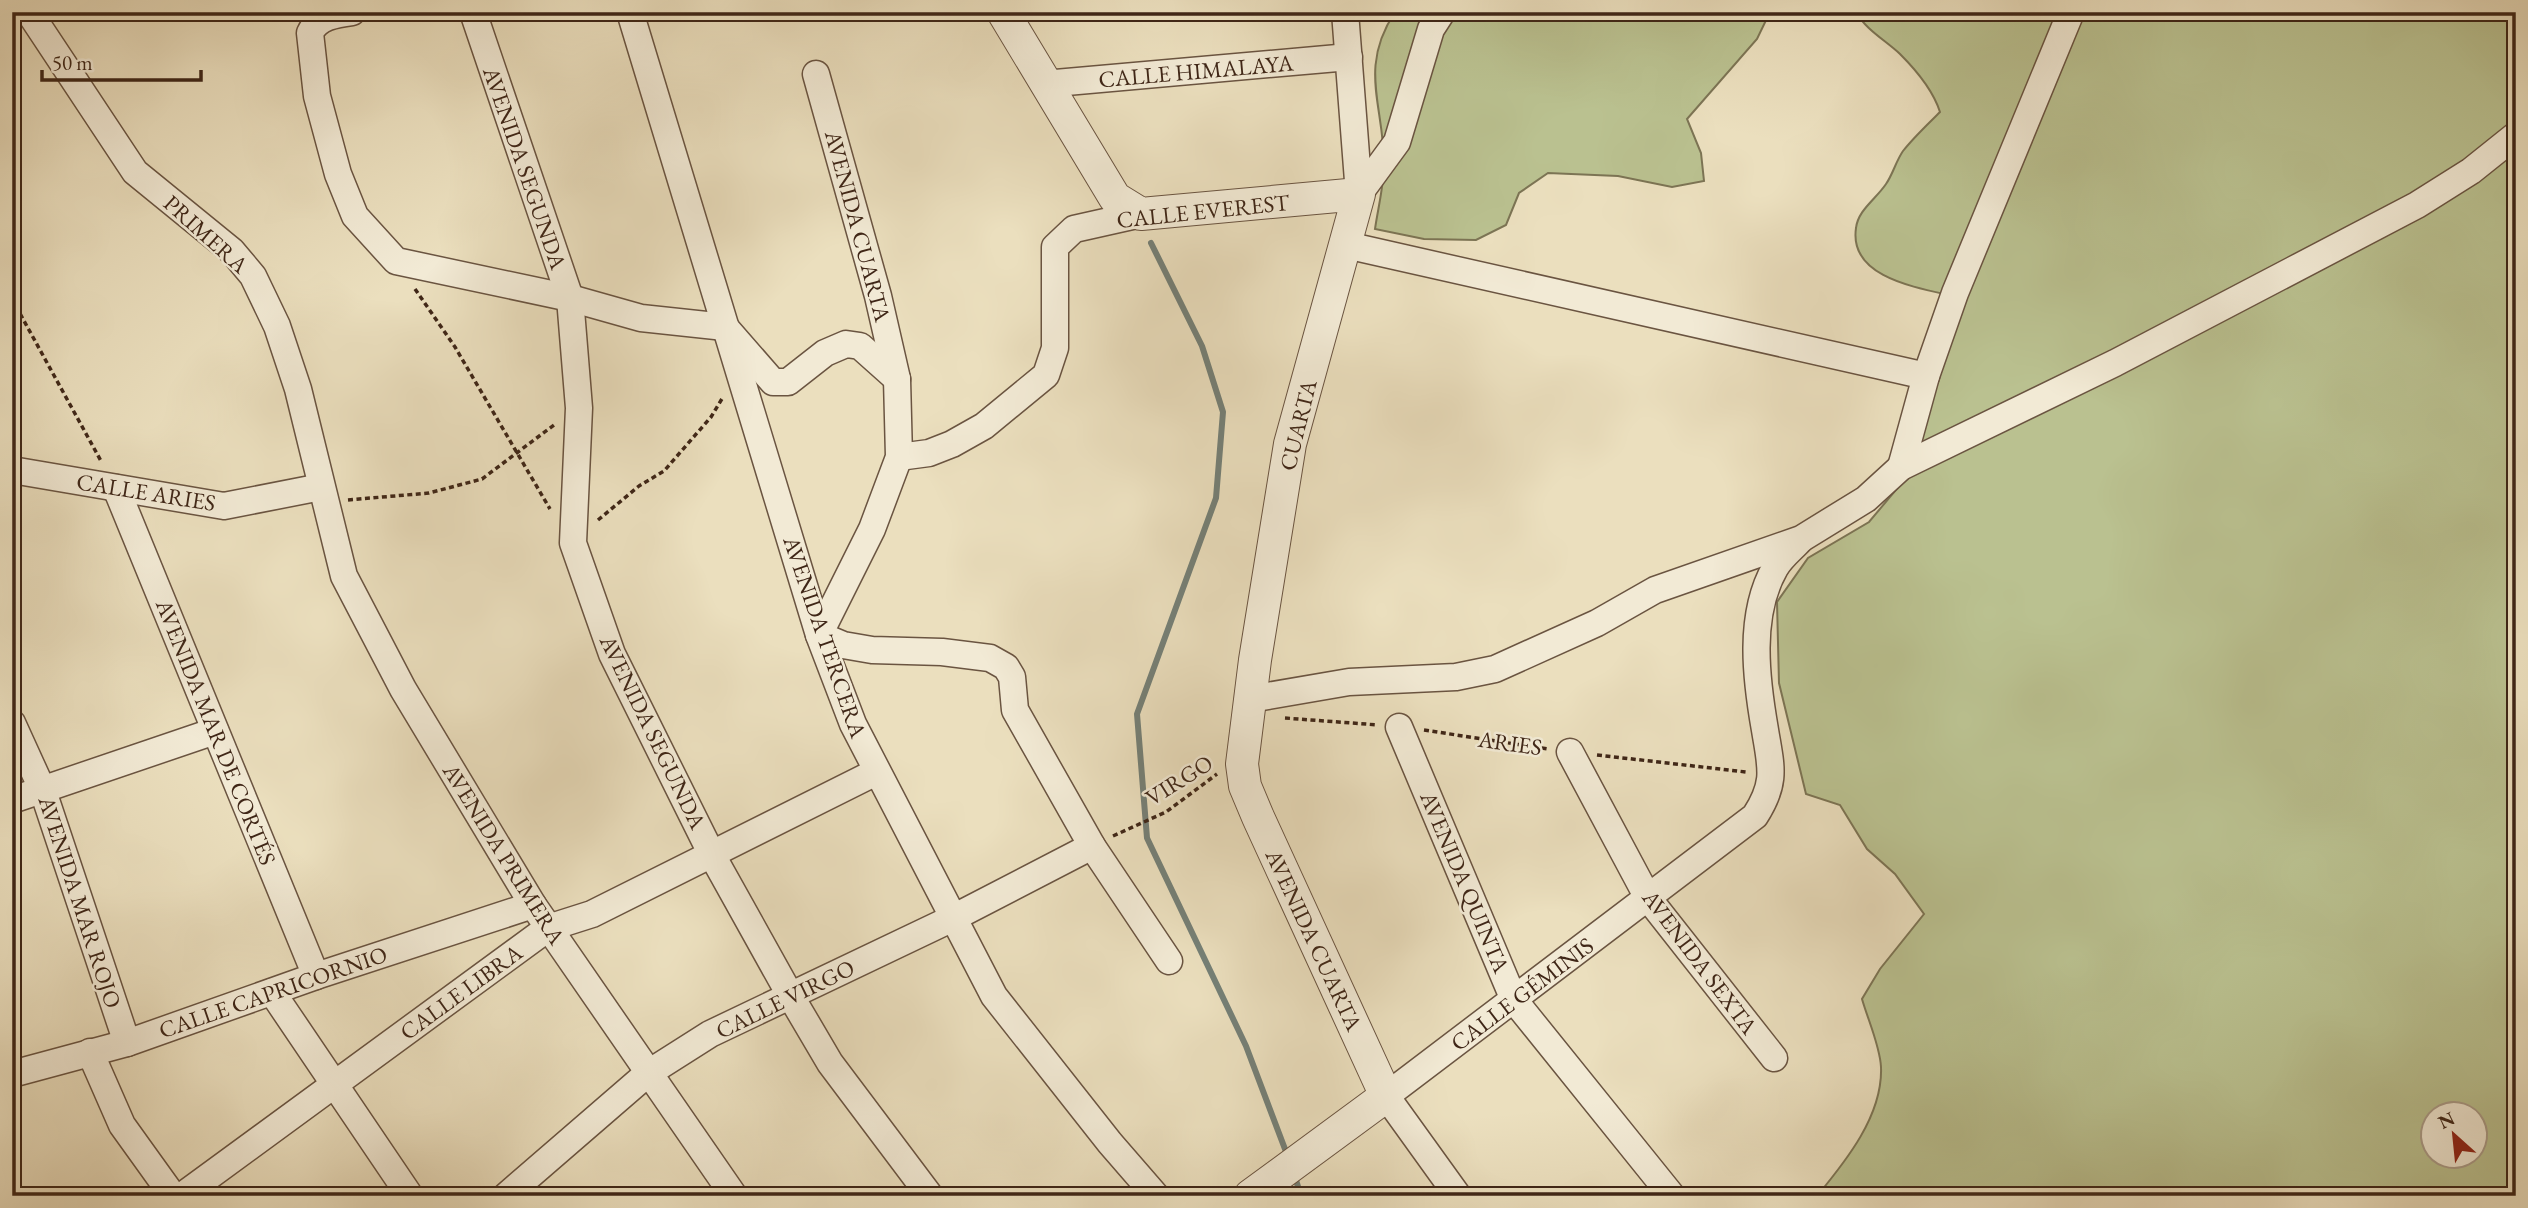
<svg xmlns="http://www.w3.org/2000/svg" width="2528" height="1208" font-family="'EB Garamond',serif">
<rect width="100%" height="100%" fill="#ebdfbe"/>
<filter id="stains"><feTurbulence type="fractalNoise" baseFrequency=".00286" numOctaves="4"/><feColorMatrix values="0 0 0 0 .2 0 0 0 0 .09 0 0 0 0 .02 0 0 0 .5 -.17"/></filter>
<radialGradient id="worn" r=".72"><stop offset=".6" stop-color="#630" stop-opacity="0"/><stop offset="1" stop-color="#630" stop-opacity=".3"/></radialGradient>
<g fill="#bac190" stroke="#7c7454" stroke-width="2" fill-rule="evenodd">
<path d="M 1395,12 L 1770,12 L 1757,39 L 1687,119 L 1701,153 L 1704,181 L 1672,187 L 1618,176 L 1548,173 L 1519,193 L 1506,225 L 1476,240 L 1424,239 L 1375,229 C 1378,208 1384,185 1384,164 C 1384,105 1358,68 1395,12 Z"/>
<path d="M 1856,12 L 2516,12 L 2516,1196 L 1817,1196 C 1846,1161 1883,1115 1881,1067 C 1880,1046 1868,1020 1862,999 L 1880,969 L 1924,914 L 1895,874 L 1867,849 L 1840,805 L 1806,794 L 1779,683 L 1777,602 L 1808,558 L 1869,522 L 1905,479 L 1935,460 L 1917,435 L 1966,299 C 1929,289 1848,282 1856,228 C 1858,210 1876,199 1886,184 C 1893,174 1896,161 1903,151 C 1914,137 1928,124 1940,112 C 1933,90 1916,70 1900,54 C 1885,40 1866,30 1856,12 ZM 2434,1114 L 2476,1114 L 2476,1156 L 2434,1156 Z"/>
</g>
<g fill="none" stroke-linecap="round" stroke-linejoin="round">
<g stroke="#758077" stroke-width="6">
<polyline points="1151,243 1202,346 1223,412 1216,498 1137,714 1147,838 1246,1046 1288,1157"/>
<polyline points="1294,1174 1301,1196"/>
</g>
<g stroke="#6a5441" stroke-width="29">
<g id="minor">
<polyline points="29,12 135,172 232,251 253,276 277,326 298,389 344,576 403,689 533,905 734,1196"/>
<path d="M 352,12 C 336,14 317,17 310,33 L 317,96 L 338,174 L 355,216 L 396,261 L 570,298 L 641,318 L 725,327 L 773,382 L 788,382 L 825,353 L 846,344 L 860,346 L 897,379"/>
<polyline points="473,12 570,298 579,408 573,543 612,654 712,855 790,995 830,1063 930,1196"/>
<polyline points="630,12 819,635 853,724 994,996 1110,1143 1156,1196"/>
<polyline points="1345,12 1359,194"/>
<polyline points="816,74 878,296 897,379 899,457 872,529 819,635 843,645 872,650 942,652 990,658 1006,667 1012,677 1015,710 1092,846 1169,961"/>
<polyline points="1044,84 1349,57"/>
<polyline points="1359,194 1397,142 1431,29 1442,12"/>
<polyline points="1346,245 1926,376"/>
<polyline points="899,457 929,453 952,444 984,426 1046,375 1055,348 1055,247 1074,229 1141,214"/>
<polyline points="1901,467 1926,376 1955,293 2071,12"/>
<polyline points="12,470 224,506 321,487"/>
<polyline points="116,488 316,976"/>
<polyline points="1250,699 1349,682 1456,677 1495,669 1597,623 1655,590 1801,539 1866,499 1901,467 2115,363 2417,205 2471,171 2516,135"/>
<polyline points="12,723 43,791 127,1043"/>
<polyline points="1399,727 1514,1000 1672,1196"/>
<polyline points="1570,752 1648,898 1774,1058"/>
<polyline points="12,800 215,731"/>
<polyline points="272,992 410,1196"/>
<polyline points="90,1052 122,1125 173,1196"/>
<polyline points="12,1074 127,1043 316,976 533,905"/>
<polyline points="182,1196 548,928 592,914 876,772"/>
<polyline points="506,1196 647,1074 710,1034 951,919 1092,846"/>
<path d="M 1458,1196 L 1386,1096 L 1755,816 C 1777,782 1771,767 1765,730 C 1756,679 1748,615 1775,568 C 1781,557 1792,549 1800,540"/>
</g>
</g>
<g stroke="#6a5441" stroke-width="34">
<polyline id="tertiary" points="1003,12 1115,198 1141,214 1359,194 1290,444 1255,660 1242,764 1245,786 1258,817 1386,1096 1250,1196"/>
</g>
<g stroke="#3f2617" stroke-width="3.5" stroke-dasharray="5 3.5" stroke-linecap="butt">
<polyline points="415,289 455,347 550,509"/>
<polyline points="12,299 101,461"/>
<polyline points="348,500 429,493 482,479 554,425"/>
<polyline points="598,520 639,486 664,471 711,417 723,397"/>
<polyline points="1285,718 1378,725"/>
<polyline points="1424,730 1548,749"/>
<polyline points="1597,755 1746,772"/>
<polyline points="1113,836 1166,812 1217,774"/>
</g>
<use href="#minor" stroke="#f2ead5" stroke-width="26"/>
<use href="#tertiary" stroke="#f2ead5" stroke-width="32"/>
</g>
<g text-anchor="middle" stroke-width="5" stroke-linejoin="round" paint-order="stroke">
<g font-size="23" fill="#3f2617" stroke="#f2ead5">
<text transform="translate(1196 71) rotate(-5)" y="8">CALLE HIMALAYA</text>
<text transform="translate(525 168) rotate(71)" y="8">AVENIDA SEGUNDA</text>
<text transform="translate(1203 211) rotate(-6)" y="8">CALLE EVEREST</text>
<text transform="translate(858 226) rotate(75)" y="8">AVENIDA CUARTA</text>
<text transform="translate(206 234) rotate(42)" y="8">PRIMERA</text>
<text transform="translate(1298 425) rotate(-76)" y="8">CUARTA</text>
<text transform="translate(146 492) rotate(9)" y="8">CALLE ARIES</text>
<text transform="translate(825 637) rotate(71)" y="8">AVENIDA TERCERA</text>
<text transform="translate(216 732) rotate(68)" y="8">AVENIDA MAR DE CORTÉS</text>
<text transform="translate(653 732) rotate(64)" y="8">AVENIDA SEGUNDA</text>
<text transform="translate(1510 743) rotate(8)" y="8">ARIES</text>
<text transform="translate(1179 780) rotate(-32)" y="8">VIRGO</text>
<text transform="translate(504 854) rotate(58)" y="8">AVENIDA PRIMERA</text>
<text transform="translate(1465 882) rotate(67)" y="8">AVENIDA QUINTA</text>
<text transform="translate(80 902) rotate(72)" y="8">AVENIDA MAR ROJO</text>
<text transform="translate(1314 940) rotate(65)" y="8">AVENIDA CUARTA</text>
<text transform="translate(1700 962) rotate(53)" y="8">AVENIDA SEXTA</text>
<text transform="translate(273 992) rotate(-19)" y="8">CALLE CAPRICORNIO</text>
<text transform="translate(461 992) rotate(-36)" y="8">CALLE LIBRA</text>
<text transform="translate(1522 994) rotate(-37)" y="8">CALLE GÉMINIS</text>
<text transform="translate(785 999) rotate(-26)" y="8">CALLE VIRGO</text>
</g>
</g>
<rect width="2528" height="1208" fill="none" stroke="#ebdfbe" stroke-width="42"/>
<rect x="14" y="14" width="2500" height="1180" fill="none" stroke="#3f2617" stroke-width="3.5"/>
<rect x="21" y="21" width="2486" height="1166" fill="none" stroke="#3f2617" stroke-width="2"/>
<g transform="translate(2454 1135) rotate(333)"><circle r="33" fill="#f2ead5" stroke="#aa9c89" stroke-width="2"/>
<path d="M0-5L12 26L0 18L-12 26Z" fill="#8f2418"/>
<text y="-10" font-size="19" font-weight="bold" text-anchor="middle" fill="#3f2617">N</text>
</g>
<path d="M42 70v10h159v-10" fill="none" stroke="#3f2617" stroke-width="3.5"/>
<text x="52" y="70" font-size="21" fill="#3f2617" stroke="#f2ead5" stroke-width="5" paint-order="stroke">50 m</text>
<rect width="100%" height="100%" filter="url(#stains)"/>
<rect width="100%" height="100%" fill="url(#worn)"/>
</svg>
